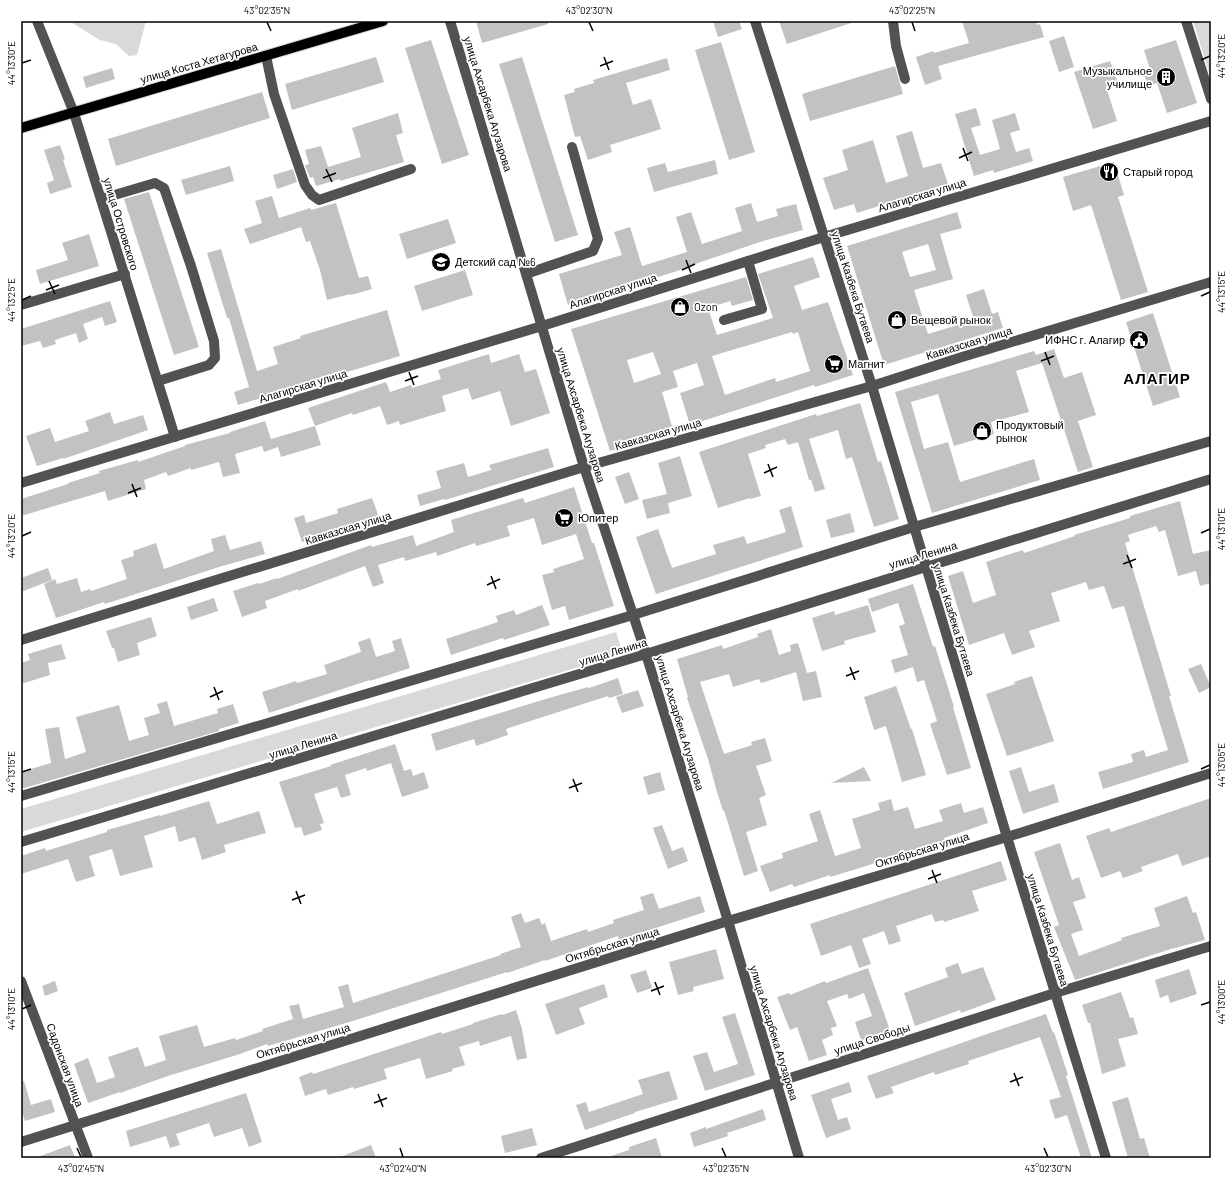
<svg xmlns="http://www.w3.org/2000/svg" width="1232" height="1179" font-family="Barlow,sans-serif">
<rect width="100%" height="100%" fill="#fff"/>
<g fill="#d9d9d9">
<polygon points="69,21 146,21 137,55 129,56 116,44 100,40"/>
<polygon points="1193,21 1211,21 1211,79"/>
<polygon points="616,632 623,654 21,832 21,809"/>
</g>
<g fill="#c2c2c2" fill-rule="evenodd">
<polygon points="476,21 547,21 548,24 482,43"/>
<polygon points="713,21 739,21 742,29 718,37"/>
<polygon points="779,21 851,21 851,23 787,44"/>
<polygon points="962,21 1036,21 1037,25 1040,24 1044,37 938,66 942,79 925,85 916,57 933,51 934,53 969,43"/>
<polygon points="1064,36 1074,67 1059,72 1049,41"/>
<polygon points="431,40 469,155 442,164 405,48"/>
<polygon points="1176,40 1197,103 1167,113 1157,83 1148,86 1143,71 1150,69 1144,50"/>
<polygon points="721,42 755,152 729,160 695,50"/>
<polygon points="376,57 384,82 292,110 285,84"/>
<polygon points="522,57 578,235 555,242 499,64"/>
<polygon points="667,58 670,70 626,83 633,105 651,99 661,129 610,145 612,152 588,160 580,136 575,137 564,95 575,92 574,89 594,83 593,80"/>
<polygon points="1110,61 1118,83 1106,87 1117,121 1093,129 1074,72"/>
<polygon points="895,66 903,94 810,121 802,94"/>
<polygon points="112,68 115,79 86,88 83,77"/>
<polygon points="262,92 270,118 116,166 108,139"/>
<polygon points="976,108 981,125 971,128 980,155 1000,149 992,120 1015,113 1020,130 1010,133 1016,152 1029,148 1033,161 994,173 993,170 974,176 955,114"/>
<polygon points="398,113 403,133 396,135 404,162 340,181 340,179 316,186 313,177 310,178 305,165 309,164 305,150 321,146 328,167 361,157 352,128"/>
<polygon points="912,131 923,168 941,163 948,184 857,213 854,204 834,210 823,178 848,170 842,150 873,140 886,183 908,176 896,136"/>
<polygon points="60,145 65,159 63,160 72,187 50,194 47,183 54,180 44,150"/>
<polygon points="715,160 718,174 654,192 647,168 665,163 668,172"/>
<polygon points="1114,162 1124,195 1118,197 1148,292 1121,300 1091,205 1073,211 1063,177"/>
<polygon points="230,166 234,181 186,195 181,180"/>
<polygon points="293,169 297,182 277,189 273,175"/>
<polygon points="149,192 199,347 174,355 124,199"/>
<polygon points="272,196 279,218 310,208 311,210 336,203 359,278 368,276 372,289 351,295 351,294 327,300 320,270 310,241 306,242 301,227 250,244 244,229 262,223 255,201"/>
<polygon points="751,203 757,222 778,216 776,209 796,204 803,230 763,241 689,266 690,267 568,305 559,274 622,255 614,232 630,227 642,266 687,252 676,217 691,212 702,244 742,231 735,208"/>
<path d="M 957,212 L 962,228 L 940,234 L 953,279 L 914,290 L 928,334 L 974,320 L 966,295 L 984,289 L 992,314 L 998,312 L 1003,328 L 884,365 L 847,246 ZM 928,244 L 936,270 L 910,277 L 902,252 Z"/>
<polygon points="448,219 456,243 407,259 399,234"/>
<polygon points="89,234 99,266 40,284 36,270 68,260 62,243"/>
<polygon points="221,249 257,371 278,364 273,347 301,338 300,336 387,310 400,356 238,405 234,392 249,387 229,318 227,318 207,253"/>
<path d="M 813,257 L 820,277 L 794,286 L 802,310 L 828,302 L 853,375 L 815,387 L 814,385 L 690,425 L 680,393 L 704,385 L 697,363 L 673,371 L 678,387 L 662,392 L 673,430 L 610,451 L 571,329 L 746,277 L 753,300 L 732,306 L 730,301 L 708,308 L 717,335 L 773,318 L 758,274 ZM 792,332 L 793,334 L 798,332 L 810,371 L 776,382 L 775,378 L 725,395 L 712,356 ZM 653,352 L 661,374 L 634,383 L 627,360 Z"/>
<polygon points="465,270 473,295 422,311 414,286"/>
<polygon points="110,301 117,322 105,326 102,317 83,324 88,339 79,343 76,333 55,340 56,344 43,348 40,341 21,346 21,329"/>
<polygon points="1153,313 1180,397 1153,406 1126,322"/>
<polygon points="1054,349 1064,378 1082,372 1096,415 1078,421 1093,467 1078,472 1042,363 1016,371 1029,412 991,422 994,434 954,446 938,394 911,402 924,449 948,442 960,482 1034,459 1040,480 932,513 895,392 1034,351 1036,355"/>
<polygon points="489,354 491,363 519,354 525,372 536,369 550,413 511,426 500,391 472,400 468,388 442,396 446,411 400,425 399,421 387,425 380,406 353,415 352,413 315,426 308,408 386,382 390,392 411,385 412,388 441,379 438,370"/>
<polygon points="860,403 878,462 881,461 899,519 874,527 852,457 846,459 838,430 809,439 825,489 815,492 811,480 809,480 798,442 788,445 785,439 765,445 766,448 748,454 761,496 750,499 750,498 718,508 699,452 816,414 817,416"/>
<polygon points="110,412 114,424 143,415 148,430 63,459 63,458 37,466 26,436 50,428 55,442 89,431 85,421"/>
<polygon points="265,421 271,439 315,426 321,445 281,457 278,447 264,452 262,446 235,454 240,473 223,477 219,462 191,470 191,468 168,476 166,472 144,480 146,489 108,501 105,491 21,516 21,499 68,484 68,483 100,473 99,471 138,460 138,462 185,446 185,445 230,433 230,432"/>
<polygon points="548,448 554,467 445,500 444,499 420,506 417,495 441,488 436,471 464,463 468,477 491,470 489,465"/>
<polygon points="680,456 692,496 668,503 670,513 647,519 642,500 667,494 658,463"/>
<polygon points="629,472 639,499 625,504 615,477"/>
<polygon points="574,487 592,543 594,543 614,606 569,620 565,606 552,610 542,575 554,572 553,569 584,559 576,534 542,545 534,518 507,526 510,536 476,546 475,543 437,556 436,552 405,561 404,557 378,565 384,583 373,587 365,566 298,591 298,589 265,601 267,608 242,617 233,591 258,583 259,584 277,578 277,579 371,545 372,547 413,535 416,546 454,532 451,520 523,498 525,503"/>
<polygon points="372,498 379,517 302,542 294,518 304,515 306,523 338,513 337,509"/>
<polygon points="1180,501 1193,554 1211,550 1211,583 1200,586 1196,571 1178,576 1165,530 1159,532 1156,526 1128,535 1130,541 1125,543 1171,696 1169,696 1189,762 1103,789 1098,772 1133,762 1131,754 1144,750 1146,757 1168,750 1124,606 1112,609 1104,586 1089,590 1086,582 1051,593 1060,621 1029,631 1035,647 1012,655 1004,633 969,645 948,576 963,571 973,603 996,595 986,562 1023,550 1024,553 1075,536 1074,535 1130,518 1130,516"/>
<polygon points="791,506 803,547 656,594 636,537 658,529 672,568 716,554 713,545 744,536 747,544 786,532 779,510"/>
<polygon points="850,513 855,532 831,538 826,520"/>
<polygon points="225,535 230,550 261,541 265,554 219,567 105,604 104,602 56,618 44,584 55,579 57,584 77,578 81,592 90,589 91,591 127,579 121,560 134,556 133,551 156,543 164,569 214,551 211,539"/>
<polygon points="48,568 52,580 21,592 21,578"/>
<polygon points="913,584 933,647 935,646 954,707 953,707 971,768 947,775 930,724 937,721 924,680 917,682 913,667 895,673 891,660 908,655 899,626 905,624 898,603 872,612 868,599"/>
<polygon points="214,598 218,611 191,620 187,607"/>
<polygon points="542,605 550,625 504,640 503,638 451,655 446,639 498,622 496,616 514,610 516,615"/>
<polygon points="868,605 876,632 844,641 845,644 822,651 812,618 834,611 835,615"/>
<polygon points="151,617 157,636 137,643 140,655 118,662 114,648 112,648 106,631"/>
<polygon points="771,629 779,655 791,651 790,645 798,643 807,673 816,671 822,697 803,701 796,672 761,683 759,679 733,687 729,674 700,682 724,754 752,745 751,742 765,738 772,761 756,766 766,795 759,798 767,825 746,832 758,871 744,876 724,810 723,811 717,792 708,759 687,698 688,697 677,659 722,645 723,649 758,637 757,634"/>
<polygon points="370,638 376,657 395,651 392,641 401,638 410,668 370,681 370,680 269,713 262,692 296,681 297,683 327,674 324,665 361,652 358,642"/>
<polygon points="61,644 66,659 48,663 50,675 21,684 21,663 30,660 28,654"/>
<polygon points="1201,664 1211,687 1199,693 1188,669"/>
<polygon points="1032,676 1054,741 1007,756 986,694 1015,684 1014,682"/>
<polygon points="618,678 623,694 609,698 608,696 506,729 508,735 476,746 474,739 436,751 431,734 549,698 588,687 589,688"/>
<polygon points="896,686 911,729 912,729 926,775 902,782 886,726 874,730 864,697"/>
<polygon points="638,690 644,706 622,713 616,697"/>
<polygon points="167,701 174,726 218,713 217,709 233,704 239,723 219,729 219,731 21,789 21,772 51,763 45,729 59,727 65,759 86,752 76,717 119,705 129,741 149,735 144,718 160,713 157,704"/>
<polygon points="395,744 404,771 411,769 413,776 424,772 429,788 402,797 391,763 367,771 366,768 345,775 351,795 341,798 337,787 314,794 324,823 320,824 322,830 304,836 301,827 295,828 279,782 331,766 330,765"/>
<polygon points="864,767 871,781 831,783"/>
<polygon points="1021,767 1029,792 1054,784 1059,802 1023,814 1009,771"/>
<polygon points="660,772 665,790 648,795 643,777"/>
<polygon points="1211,798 1211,856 1182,866 1178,854 1141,867 1143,871 1123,878 1120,871 1101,878 1086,836 1109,828 1111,832"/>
<polygon points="891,799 894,811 908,807 915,829 943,821 939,810 961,803 964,813 983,807 988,823 944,838 945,840 866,866 830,877 830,875 794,887 792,884 770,892 760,866 783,858 782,853 818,841 809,814 820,810 835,856 861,848 852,819 880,810 878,803"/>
<polygon points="209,801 217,824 259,811 266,833 224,845 226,852 202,860 195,837 179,842 175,826 144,836 153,867 120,876 112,849 89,856 95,876 76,882 68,859 21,874 21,856 45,848 46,851 107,832 107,830 160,815 160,816"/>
<polygon points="662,825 672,851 683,847 688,861 668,869 653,828"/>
<polygon points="1060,843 1072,880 1079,877 1086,898 1073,902 1083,930 1071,934 1079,956 1122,940 1121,938 1160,926 1154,908 1187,896 1193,913 1196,912 1205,940 1171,949 1075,980 1054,927 1059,925 1034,852"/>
<polygon points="1001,861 1007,880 972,891 979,911 944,922 943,920 935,922 932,914 896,926 901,941 889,945 884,931 862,939 871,964 859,968 851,945 821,956 810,924"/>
<polygon points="653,893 659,909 700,896 705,912 619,940 618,936 545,961 545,960 507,973 507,972 356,1020 268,1046 267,1044 240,1054 168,1076 120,1093 120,1092 88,1103 74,1064 88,1058 97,1083 115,1077 108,1057 138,1047 145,1067 166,1060 159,1036 197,1025 204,1047 235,1038 236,1040 263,1031 262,1029 293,1019 289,1006 299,1004 303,1019 344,1007 338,987 348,984 353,1003 501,955 500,954 521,947 511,917 521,913 525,923 539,918 542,925 545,923 551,941 587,929 588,932 614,923 613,920 644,910 640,897"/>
<polygon points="716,949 724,979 693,987 694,991 678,995 669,962"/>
<polygon points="958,963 962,974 983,967 996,1000 961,1013 960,1010 915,1026 904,993 948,977 945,968"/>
<polygon points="868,968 891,1033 862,1043 855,1022 872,1016 864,993 849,999 847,994 827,1001 837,1026 831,1028 833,1035 822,1040 827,1055 809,1061 797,1027 790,1030 777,997 789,993 790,995 825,981 826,983"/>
<polygon points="1189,969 1197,994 1170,1003 1168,995 1160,998 1155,980"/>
<polygon points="646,970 652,988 637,993 630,975"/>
<polygon points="55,981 58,991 45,996 42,986"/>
<polygon points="604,984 608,997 579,1008 585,1024 556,1035 545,1004"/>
<polygon points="1121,992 1130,1018 1133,1017 1138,1034 1118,1039 1126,1066 1102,1074 1090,1023 1088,1023 1082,1005"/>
<polygon points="516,1010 522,1029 527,1058 517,1060 511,1036 480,1046 479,1041 459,1047 465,1065 452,1069 453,1071 426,1079 420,1058 384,1069 387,1079 354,1089 353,1087 328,1095 326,1089 305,1096 299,1077 312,1072 313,1074 441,1032 442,1034 473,1024 473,1023 502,1014 503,1015"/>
<polygon points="735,1013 755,1075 705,1091 693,1056 707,1052 714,1072 738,1064 722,1017"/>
<polygon points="1046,1014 1053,1033 1054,1032 1068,1075 1066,1076 1092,1158 1081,1158 1067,1115 1055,1119 1049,1100 1061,1097 1040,1037 968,1061 969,1064 935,1075 934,1072 891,1087 894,1093 876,1099 867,1076 990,1033"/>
<polygon points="669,1071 678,1099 635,1112 635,1113 585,1130 576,1105 586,1102 589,1112 643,1094 638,1080"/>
<polygon points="21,1081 24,1081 31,1105 51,1099 55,1112 25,1121 21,1109"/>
<polygon points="849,1082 852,1092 831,1099 838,1120 847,1117 851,1129 826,1138 811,1095"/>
<polygon points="246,1093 262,1142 249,1147 242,1128 214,1137 209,1123 176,1134 180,1145 170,1148 166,1136 130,1147 126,1131"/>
<polygon points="1128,1097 1140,1139 1144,1138 1150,1158 1128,1158 1112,1102"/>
<polygon points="763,1109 766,1120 727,1133 728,1136 694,1147 690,1133 706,1127 706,1129"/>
<polygon points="532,1128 537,1145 505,1153 501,1136"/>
<polygon points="656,1138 662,1158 612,1158 611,1156 629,1150 629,1147"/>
<polygon points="70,1145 75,1158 38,1158 38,1157"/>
<polygon points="371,1145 376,1158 340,1158 340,1157"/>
</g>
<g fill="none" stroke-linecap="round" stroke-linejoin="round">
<g stroke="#dbdbdb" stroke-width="12">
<polyline id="major" points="21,128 383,21"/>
</g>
<g stroke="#525252" stroke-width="10">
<polyline points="37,21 74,113 175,437"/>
<polyline points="450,21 584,467 646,654 728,921 799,1158"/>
<polyline points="755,21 872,386 1007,837 1106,1158"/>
<polyline points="893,21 896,46 905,79"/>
<polyline points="1186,21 1211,99"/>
<polyline points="266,56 274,94 305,185 312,195 319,200 411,169"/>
<polyline points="101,199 155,183 164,188 191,266 214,341 215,358 209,365 158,381"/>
<polyline points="526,274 593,251 598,239 572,147"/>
<polyline points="21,305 125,274"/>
<polyline points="724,320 762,309 748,261"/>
<polyline points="21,483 542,326 824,237 1211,121"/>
<polyline points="21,640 584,467 872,386 962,357 1211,282"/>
<polyline points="21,796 633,615 914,527 1211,441"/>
<polyline points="21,842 646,654 926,567 1211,479"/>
<polyline points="21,981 88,1158"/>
<polyline points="21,1142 728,921 1007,837 1211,773"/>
<polyline points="541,1158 1055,993 1211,946"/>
</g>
<use href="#major" stroke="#000" stroke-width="10"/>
</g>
<path fill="none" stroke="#000" stroke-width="1.5" d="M 267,22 L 271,31M 589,22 L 593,31M 912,22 L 915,31M 604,57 L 609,70M 1201,60 L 1210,56M 22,63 L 31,60M 600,66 L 613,61M 963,148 L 968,161M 959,158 L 972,152M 326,169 L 332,182M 323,178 L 336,173M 686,260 L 691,273M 682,270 L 695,264M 49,281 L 55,294M 46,290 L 59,285M 1201,296 L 1210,292M 22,300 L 31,296M 1045,352 L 1050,365M 1041,361 L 1054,356M 409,372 L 414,385M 405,381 L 418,376M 768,464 L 773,477M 764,473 L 777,467M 132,484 L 137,497M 128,493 L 141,488M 1201,533 L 1210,529M 22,536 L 31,532M 1127,555 L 1132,568M 1123,564 L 1136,559M 491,576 L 496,589M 487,585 L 500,579M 850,667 L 855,680M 846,676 L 859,671M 214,687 L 219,700M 210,697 L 223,691M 1201,769 L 1210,765M 22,772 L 31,769M 573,779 L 578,792M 569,788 L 582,783M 932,870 L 937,883M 928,879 L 941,874M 296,891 L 301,904M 292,900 L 305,895M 655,982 L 660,995M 651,991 L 664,986M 1201,1005 L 1210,1002M 22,1009 L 31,1005M 1014,1073 L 1019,1086M 1010,1082 L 1023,1077M 378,1094 L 383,1107M 374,1103 L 387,1098M 77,1148 L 81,1157M 400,1148 L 403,1157M 722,1148 L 726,1157M 1044,1148 L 1048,1157"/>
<defs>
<g id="building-disc" transform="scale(1)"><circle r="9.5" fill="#000" stroke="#fff"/><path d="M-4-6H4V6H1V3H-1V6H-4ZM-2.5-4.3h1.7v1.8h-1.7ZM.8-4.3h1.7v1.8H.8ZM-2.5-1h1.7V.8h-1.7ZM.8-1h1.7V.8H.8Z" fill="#fff"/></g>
<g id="restaurant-disc" transform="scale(1)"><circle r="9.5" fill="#000" stroke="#fff"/><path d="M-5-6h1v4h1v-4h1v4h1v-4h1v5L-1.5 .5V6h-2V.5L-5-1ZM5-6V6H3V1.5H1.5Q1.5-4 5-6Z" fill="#fff"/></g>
<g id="school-disc" transform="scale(1)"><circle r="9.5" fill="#000" stroke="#fff"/><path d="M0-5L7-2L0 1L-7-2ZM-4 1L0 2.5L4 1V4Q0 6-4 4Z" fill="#fff"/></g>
<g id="shop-disc" transform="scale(1)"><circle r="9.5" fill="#000" stroke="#fff"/><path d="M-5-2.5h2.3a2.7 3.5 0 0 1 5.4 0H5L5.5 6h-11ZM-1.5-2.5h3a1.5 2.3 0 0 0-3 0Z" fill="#fff"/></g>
<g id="civic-disc" transform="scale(1)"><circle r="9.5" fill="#000" stroke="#fff"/><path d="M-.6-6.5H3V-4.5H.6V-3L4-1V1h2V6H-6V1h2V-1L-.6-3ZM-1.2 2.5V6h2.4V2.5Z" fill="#fff"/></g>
<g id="supermarket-disc" transform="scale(1)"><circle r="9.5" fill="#000" stroke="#fff"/><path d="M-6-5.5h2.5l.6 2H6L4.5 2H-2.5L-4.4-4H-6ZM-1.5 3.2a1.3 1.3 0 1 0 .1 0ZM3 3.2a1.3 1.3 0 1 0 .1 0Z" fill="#fff"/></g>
</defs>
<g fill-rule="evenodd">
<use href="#building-disc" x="1166" y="77"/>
<use href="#restaurant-disc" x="1109" y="172"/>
<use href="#school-disc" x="441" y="262"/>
<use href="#shop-disc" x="680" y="307"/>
<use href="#shop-disc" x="897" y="320"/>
<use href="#civic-disc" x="1139" y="340"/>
<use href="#supermarket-disc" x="834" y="364"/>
<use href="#shop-disc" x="982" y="431"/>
<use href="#supermarket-disc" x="564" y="518"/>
</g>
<g text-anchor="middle" stroke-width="3.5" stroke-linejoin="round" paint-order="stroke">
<g font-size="11" fill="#000" stroke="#fff">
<text transform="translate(199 63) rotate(-16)" y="4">улица Коста Хетагурова</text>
<text transform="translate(488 104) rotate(73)" y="4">улица Ахсарбека Агузарова</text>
<text transform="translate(922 195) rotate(-17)" y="4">Алагирская улица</text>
<text transform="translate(121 224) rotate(73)" y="4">улица Островского</text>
<text transform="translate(853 287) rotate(72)" y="4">улица Казбека Бутаева</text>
<text transform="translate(613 291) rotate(-18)" y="4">Алагирская улица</text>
<text transform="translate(969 343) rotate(-17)" y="4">Кавказская улица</text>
<text transform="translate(303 386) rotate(-17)" y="4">Алагирская улица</text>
<text transform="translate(581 415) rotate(73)" y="4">улица Ахсарбека Агузарова</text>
<text transform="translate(658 434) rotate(-16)" y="4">Кавказская улица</text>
<text transform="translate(348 528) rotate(-17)" y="4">Кавказская улица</text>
<text transform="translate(923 555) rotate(-17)" y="4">улица Ленина</text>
<text transform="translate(954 620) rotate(73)" y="4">улица Казбека Бутаева</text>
<text transform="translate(613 652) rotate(-17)" y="4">улица Ленина</text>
<text transform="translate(680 723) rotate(73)" y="4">улица Ахсарбека Агузарова</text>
<text transform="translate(303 745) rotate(-17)" y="4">улица Ленина</text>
<text transform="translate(922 850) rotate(-17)" y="4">Октябрьская улица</text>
<text transform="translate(1048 930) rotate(73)" y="4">улица Казбека Бутаева</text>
<text transform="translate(612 945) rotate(-17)" y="4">Октябрьская улица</text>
<text transform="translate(774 1033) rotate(73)" y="4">улица Ахсарбека Агузарова</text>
<text transform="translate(872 1039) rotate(-18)" y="4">улица Свободы</text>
<text transform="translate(303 1041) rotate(-17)" y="4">Октябрьская улица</text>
<text transform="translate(65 1065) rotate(70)" y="4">Садонская улица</text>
</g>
<g font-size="11" fill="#000" stroke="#fff" text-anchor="start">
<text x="1152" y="75" text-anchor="end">Музыкальное<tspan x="1152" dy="13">училище</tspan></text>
<text x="1123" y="176">Старый город</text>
<text x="455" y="266">Детский сад №6</text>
<text x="694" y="311">Ozon</text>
<text x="911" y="324">Вещевой рынок</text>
<text x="1125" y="344" text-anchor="end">ИФНС г. Алагир</text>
<text x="848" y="368">Магнит</text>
<text x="996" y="429">Продуктовый<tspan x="996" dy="13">рынок</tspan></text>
<text x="578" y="522">Юпитер</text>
</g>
<g font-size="15" font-weight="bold" letter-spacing="1" fill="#000" stroke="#fff">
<text x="1157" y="384">АЛАГИР</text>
</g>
</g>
<rect width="1232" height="1179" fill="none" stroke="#ffffff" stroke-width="44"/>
<rect x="22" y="22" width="1188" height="1135" fill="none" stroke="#000" stroke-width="1.5"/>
<g font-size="10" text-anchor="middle" fill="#000">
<text x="267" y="14">43°02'35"N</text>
<text x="589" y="14">43°02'30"N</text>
<text x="912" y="14">43°02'25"N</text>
<text transform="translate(1221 56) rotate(-90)" y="4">44°13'20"E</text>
<text transform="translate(11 63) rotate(-90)" y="4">44°13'30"E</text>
<text transform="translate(1221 292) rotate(-90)" y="4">44°13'15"E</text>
<text transform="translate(11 300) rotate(-90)" y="4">44°13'25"E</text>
<text transform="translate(1221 529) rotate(-90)" y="4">44°13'10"E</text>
<text transform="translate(11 536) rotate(-90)" y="4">44°13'20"E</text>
<text transform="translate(1221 765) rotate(-90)" y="4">44°13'05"E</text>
<text transform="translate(11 772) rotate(-90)" y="4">44°13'15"E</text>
<text transform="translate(1221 1002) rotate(-90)" y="4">44°13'00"E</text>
<text transform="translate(11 1009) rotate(-90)" y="4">44°13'10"E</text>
<text x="81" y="1172">43°02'45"N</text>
<text x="403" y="1172">43°02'40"N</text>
<text x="726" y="1172">43°02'35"N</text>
<text x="1048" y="1172">43°02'30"N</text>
</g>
</svg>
